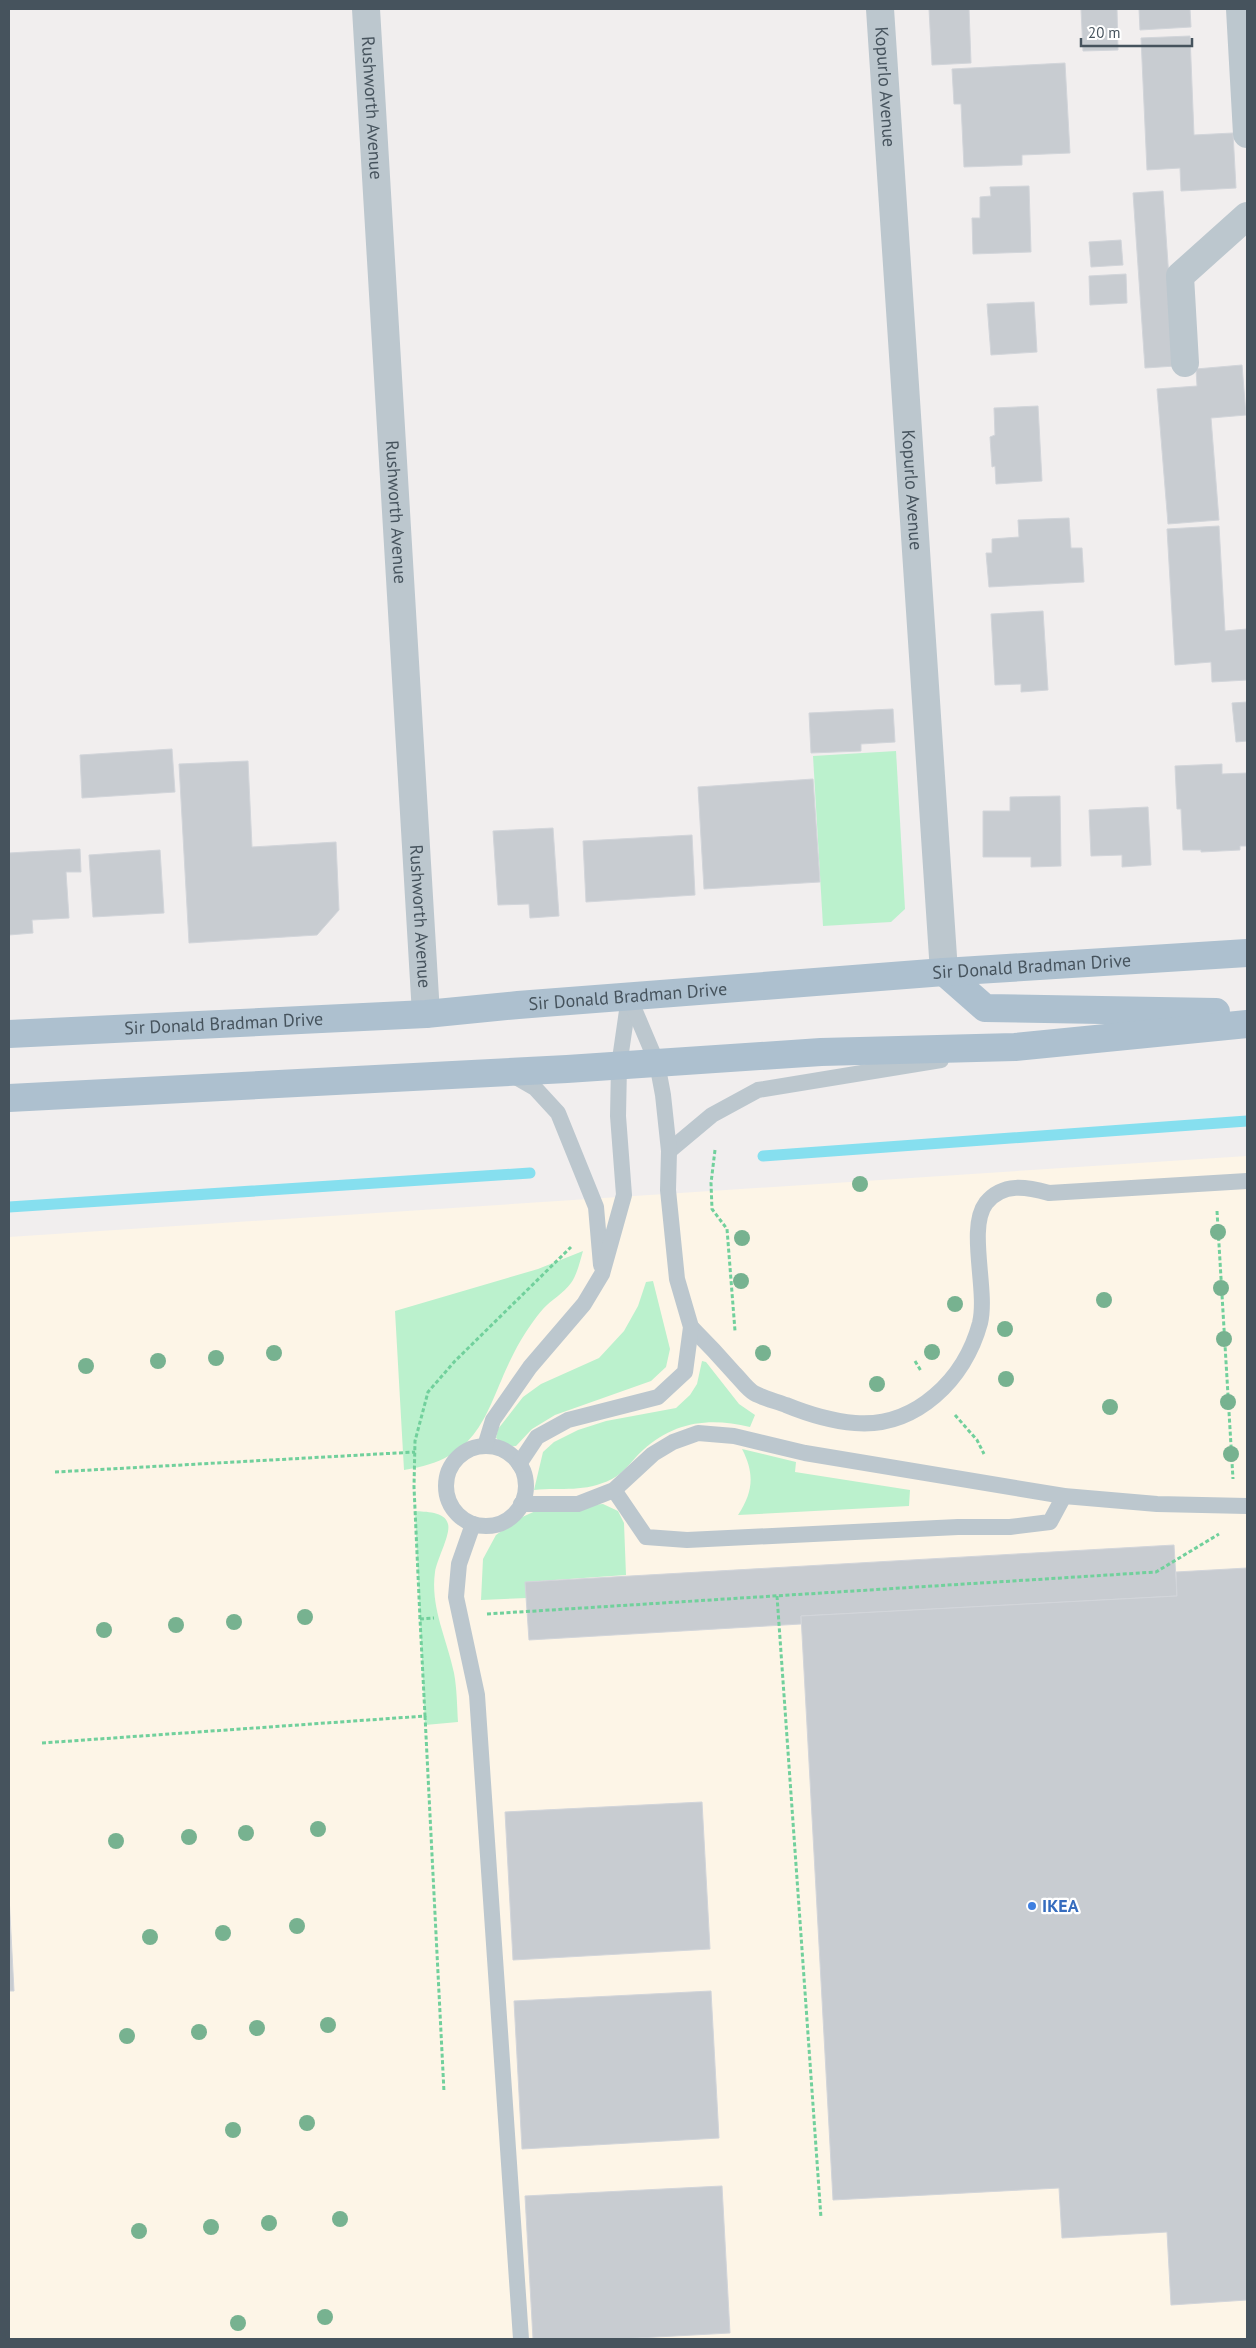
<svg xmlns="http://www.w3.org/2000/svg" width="1256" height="2348" font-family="'PT Sans',sans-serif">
<rect width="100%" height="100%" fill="#f1eeee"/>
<polygon fill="#fdf5e7" points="1247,1156 1247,2339 9,2339 9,1237"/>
<g fill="#bbf1cd">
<polygon points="896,751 905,909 891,922 823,926 813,756"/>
<path d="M 583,1251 C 580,1261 577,1275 571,1283 C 564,1293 551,1300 543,1309 C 535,1318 527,1330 521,1340 C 485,1401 490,1458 404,1470 L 395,1311 L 538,1269 Z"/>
<path d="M 653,1281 L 670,1349 L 666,1367 L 651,1381 L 555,1415 L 532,1429 L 516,1446 C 509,1447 501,1443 496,1438 L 498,1429 L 523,1397 L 541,1384 L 599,1358 L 624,1331 L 638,1306 L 646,1282 Z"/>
<path d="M 702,1361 L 706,1362 L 739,1404 L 755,1415 L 750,1427 C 709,1417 674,1422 643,1450 C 632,1460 625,1472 612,1479 C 584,1493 563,1487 534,1490 L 543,1452 L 554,1442 L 578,1430 L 606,1421 L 676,1408 L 690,1395 L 697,1384 Z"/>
<path d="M 742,1449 L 796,1462 L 795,1472 L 910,1490 L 909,1506 L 738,1515 C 753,1492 755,1474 742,1449 Z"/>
<polygon points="603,1504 618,1511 624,1523 626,1575 526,1582 527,1598 481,1600 483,1559 496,1535 520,1518 540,1509"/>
<path d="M 415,1511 C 425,1512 445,1511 448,1524 C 451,1534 437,1559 435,1572 C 430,1607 447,1639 454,1673 C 457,1689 457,1706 458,1722 L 425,1725 Z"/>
</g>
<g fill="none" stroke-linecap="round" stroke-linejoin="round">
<g stroke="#86dfef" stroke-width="11">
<polyline points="763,1156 1247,1121"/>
<polyline points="9,1207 530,1173"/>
</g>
</g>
<g fill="#c8ccd1" stroke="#d2d5da">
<polygon points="929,9 969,9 971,63 932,65"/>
<polygon points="1081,9 1117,9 1118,50 1083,51"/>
<polygon points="1139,9 1190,9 1191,27 1140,30"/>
<polygon points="1190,36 1194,135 1233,133 1236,188 1181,191 1180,168 1147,170 1141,38"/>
<polygon points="1065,63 1070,153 1022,155 1022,165 964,167 961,104 954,104 952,69"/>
<polygon points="1029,186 1031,252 973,254 972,218 980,218 980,197 991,196 990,187"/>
<polygon points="1163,191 1175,366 1145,368 1133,193"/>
<polygon points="1121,240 1123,265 1091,267 1089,242"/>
<polygon points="1126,274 1127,303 1090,305 1089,276"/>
<polygon points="1034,302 1037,352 991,355 987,304"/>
<polygon points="1242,365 1246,415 1211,418 1219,520 1168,524 1157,389 1197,386 1196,369"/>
<polygon points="1038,406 1042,481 996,484 995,466 992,467 990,437 995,435 994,408"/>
<polygon points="1069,518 1071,548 1082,548 1084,582 989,587 986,553 992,553 992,539 1019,537 1018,520"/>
<polygon points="1219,526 1225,631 1247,629 1247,680 1212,682 1211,662 1175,665 1167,529"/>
<polygon points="1043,611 1048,690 1021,692 1021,684 995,685 991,614"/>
<polygon points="1247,702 1247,741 1236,742 1232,703"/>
<polygon points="893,709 895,742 861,744 861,751 811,753 809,713"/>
<polygon points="172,749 175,792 82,798 80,755"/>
<polygon points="248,761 252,847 336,842 339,910 317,935 189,943 179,764"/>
<polygon points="1222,764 1222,774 1247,773 1247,846 1240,846 1240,850 1201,852 1201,850 1183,850 1181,809 1177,809 1175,766"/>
<polygon points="813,779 820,882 704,889 698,787"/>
<polygon points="1060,796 1061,866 1031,867 1031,857 983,857 983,811 1010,811 1010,797"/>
<polygon points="1148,807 1151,865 1122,867 1122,855 1091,856 1089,810"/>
<polygon points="553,828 559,916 530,918 529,904 498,905 493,831"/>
<polygon points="692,835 695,895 586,902 583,841"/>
<polygon points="80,849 81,872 66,872 69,918 32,920 33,933 9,935 9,853"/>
<polygon points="160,850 164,913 93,917 89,855"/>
<polygon points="1174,1545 1177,1596 801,1616 801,1624 529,1640 525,1582"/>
<polygon points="1247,1568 1247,2300 1171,2305 1167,2232 1062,2238 1059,2188 833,2200 801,1616 1177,1596 1176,1572"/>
<polygon points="702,1802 710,1949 513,1960 505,1812"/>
<polygon points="9,1896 14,1991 9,1991"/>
<polygon points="711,1991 719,2138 522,2149 514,2001"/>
<polygon points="722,2186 730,2333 619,2339 533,2339 525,2196"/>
</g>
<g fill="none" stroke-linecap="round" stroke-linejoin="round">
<g stroke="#71d09c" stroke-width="3" stroke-dasharray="4 2.5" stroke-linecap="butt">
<polyline points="715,1150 711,1183 712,1209 727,1229 735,1331"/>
<polyline points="1217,1211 1233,1479"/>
<polyline points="915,1361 921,1371"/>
<polyline points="955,1415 977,1440 984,1454"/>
<polyline points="55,1472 415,1452"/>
<polyline points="777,1596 821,2218"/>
<polyline points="487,1614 1156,1572 1219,1534"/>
<polyline points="420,1619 414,1487 415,1441 428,1392 455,1361 571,1247"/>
<polyline points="425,1716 444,2092"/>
<polyline points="42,1743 425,1716 420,1619 434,1618"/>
</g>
<g stroke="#bcc7ce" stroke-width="16">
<polyline points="509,1073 535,1088 558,1113 596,1207 601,1265"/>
<polyline points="669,1151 712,1115 758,1090 941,1060"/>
<path d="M 691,1327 C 706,1342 721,1358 735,1374 C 741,1380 747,1389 754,1393 C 763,1398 775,1401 786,1405 C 808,1414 830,1421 855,1423 C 916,1428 965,1379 980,1323 C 988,1290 967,1228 986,1203 C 1003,1182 1027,1187 1049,1193 L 1247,1181"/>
<circle cx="486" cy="1486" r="40"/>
<polyline points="485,1446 493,1420 530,1367 584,1304 602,1274 624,1195 618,1116 619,1066 629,997"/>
<polyline points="519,1464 537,1437 568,1420 658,1397 685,1372 691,1327 677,1279 668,1190 669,1151 663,1095 657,1063 629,997"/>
<polyline points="614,1490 646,1537 687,1540 958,1527 1010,1527 1050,1522 1064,1496"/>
<polyline points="521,1504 578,1504 614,1490 653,1454 673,1442 698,1433 734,1436 805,1453 1064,1496 1157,1504 1247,1506"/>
<polyline points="473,1524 459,1564 456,1597 477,1695 521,2339"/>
</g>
<g stroke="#bcc7ce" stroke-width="28">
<path id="s1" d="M 366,9 L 426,1014"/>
<path id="s2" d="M 880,9 L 944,972"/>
<polyline points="1240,9 1247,134"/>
<polyline points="1185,363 1180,276 1247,216"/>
</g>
<g stroke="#adc0cf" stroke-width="28">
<polyline points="944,972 985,1008 1216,1012"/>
<path id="s3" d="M 9,1034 L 426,1014 L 518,1005 L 944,972 L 1247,953"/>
<polyline points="9,1098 567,1069 821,1052 1015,1047 1247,1024"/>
</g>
</g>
<g fill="#77b290">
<circle cx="860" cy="1184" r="8"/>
<circle cx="1218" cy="1232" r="8"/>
<circle cx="742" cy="1238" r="8"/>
<circle cx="741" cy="1281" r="8"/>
<circle cx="1221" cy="1288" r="8"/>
<circle cx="1104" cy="1300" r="8"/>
<circle cx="955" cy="1304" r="8"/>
<circle cx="1005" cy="1329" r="8"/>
<circle cx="1224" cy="1339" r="8"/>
<circle cx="932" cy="1352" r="8"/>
<circle cx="274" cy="1353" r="8"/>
<circle cx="763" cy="1353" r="8"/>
<circle cx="216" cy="1358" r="8"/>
<circle cx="158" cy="1361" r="8"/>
<circle cx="86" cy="1366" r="8"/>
<circle cx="1006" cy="1379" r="8"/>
<circle cx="877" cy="1384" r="8"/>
<circle cx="1228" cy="1402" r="8"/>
<circle cx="1110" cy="1407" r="8"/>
<circle cx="1231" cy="1454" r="8"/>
<circle cx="305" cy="1617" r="8"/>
<circle cx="234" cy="1622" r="8"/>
<circle cx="176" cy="1625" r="8"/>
<circle cx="104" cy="1630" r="8"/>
<circle cx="318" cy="1829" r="8"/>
<circle cx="246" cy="1833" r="8"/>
<circle cx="189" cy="1837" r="8"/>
<circle cx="116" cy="1841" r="8"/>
<circle cx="297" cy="1926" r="8"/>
<circle cx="223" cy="1933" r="8"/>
<circle cx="150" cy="1937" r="8"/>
<circle cx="328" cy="2025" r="8"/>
<circle cx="257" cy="2028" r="8"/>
<circle cx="199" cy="2032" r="8"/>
<circle cx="127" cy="2036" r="8"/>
<circle cx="307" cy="2123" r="8"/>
<circle cx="233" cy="2130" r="8"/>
<circle cx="340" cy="2219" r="8"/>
<circle cx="269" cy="2223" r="8"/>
<circle cx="211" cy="2227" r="8"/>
<circle cx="139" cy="2231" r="8"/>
<circle cx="325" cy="2317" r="8"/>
<circle cx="238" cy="2323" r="8"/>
</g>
<circle fill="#3f7fe0" stroke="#fff" stroke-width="2" cx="1032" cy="1906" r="5"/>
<g text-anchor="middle" stroke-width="4.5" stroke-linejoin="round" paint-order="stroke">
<g font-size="18" fill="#46535d" stroke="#fff">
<text dy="6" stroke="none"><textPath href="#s2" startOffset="78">Kopurlo Avenue</textPath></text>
<text dy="6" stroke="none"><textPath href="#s1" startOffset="99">Rushworth Avenue</textPath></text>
<text dy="6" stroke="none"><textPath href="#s2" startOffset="482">Kopurlo Avenue</textPath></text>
<text dy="6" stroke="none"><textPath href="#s1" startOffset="504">Rushworth Avenue</textPath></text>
<text dy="6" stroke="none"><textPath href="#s1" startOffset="909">Rushworth Avenue</textPath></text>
<text dy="6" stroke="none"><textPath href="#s3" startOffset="1025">Sir Donald Bradman Drive</textPath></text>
<text dy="6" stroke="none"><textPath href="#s3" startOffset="620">Sir Donald Bradman Drive</textPath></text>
<text dy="6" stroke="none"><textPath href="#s3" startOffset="215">Sir Donald Bradman Drive</textPath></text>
</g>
<g font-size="18" font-weight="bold" fill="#366cbe" stroke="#fff" text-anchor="start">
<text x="1042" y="1912">IKEA</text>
</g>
</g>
<rect width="1256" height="2348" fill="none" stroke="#46535d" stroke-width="20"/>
<path d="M1081 38v8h111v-8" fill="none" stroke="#46535d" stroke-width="2.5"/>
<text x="1088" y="38" font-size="15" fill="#46535d" stroke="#ffffff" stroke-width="4" paint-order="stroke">20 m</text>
</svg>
